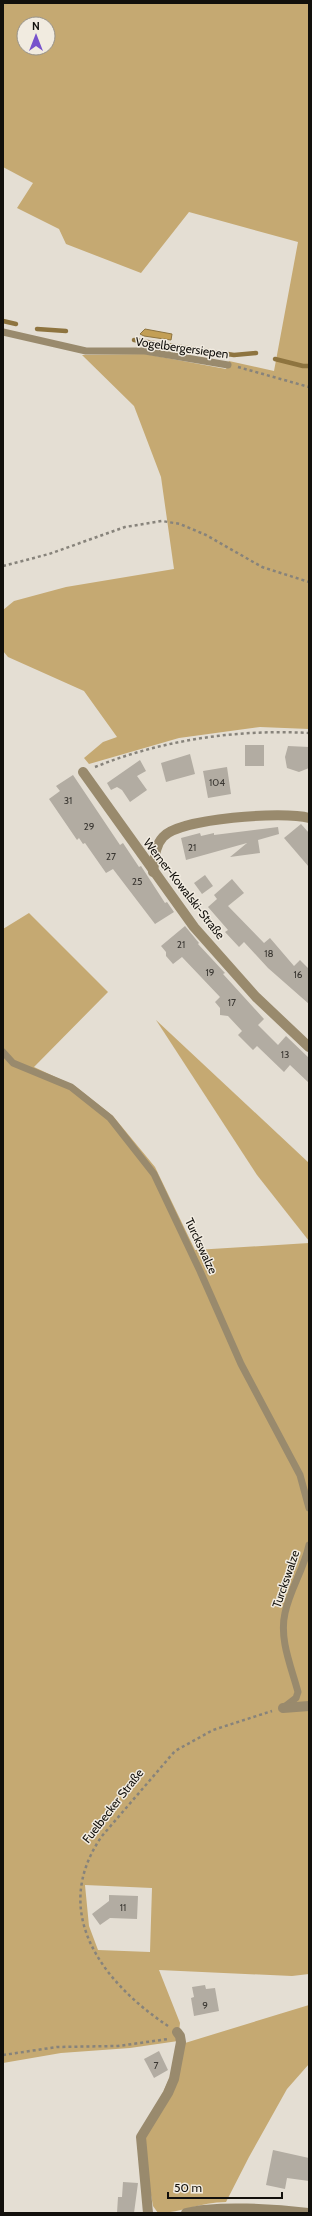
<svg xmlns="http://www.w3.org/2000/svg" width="312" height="2216" font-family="Cabin,sans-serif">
<rect width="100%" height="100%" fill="#e4ded3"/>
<g fill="#c5a972" fill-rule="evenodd">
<path d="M 3,3 L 309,3 L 309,729 L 260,727 L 179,738 L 89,764 L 84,758 L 103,742 L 117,737 L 84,691 L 8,657 L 3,651 L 3,610 L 14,601 L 66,587 L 174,569 L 161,477 L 134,406 L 82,355 L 145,354 L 226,369 L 229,361 L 274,371 L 298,242 L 189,212 L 141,273 L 66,244 L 59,229 L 17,208 L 33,183 L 3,167 ZM 24,24 L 48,24 L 48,48 L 24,48 Z"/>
<path d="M 29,913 L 108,992 L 34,1067 L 75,1086 L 113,1116 L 155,1167 L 195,1250 L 309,1243 L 309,1974 L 292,1976 L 159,1970 L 180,2023 L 178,2041 L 130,2048 L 61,2053 L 3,2063 L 3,929 ZM 85,1885 L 152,1888 L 150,1952 L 98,1950 L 89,1926 Z"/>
<polygon points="156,1020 309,1163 309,1241 257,1175"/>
<path d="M 309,2005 L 309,2064 L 287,2089 L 249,2157 L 226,2202 C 200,2202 182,2213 158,2213 L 153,2206 L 147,2173 L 144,2135 L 185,2043 Z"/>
</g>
<polygon fill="#c39f55" stroke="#8e743f" points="145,329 172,334 171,340 144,336 140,334"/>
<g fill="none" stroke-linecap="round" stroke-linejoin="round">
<g stroke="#8e743f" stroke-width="4.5">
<polyline points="3,321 16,324"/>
<polyline points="37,329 66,331"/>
<polyline points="134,340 234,355 256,353"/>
<polyline points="275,359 303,366 309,366"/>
</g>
</g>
<g fill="#b2aca2">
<rect x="245" y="745" width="19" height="21"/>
<polygon points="288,746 309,747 309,768 299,772 287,768 285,757"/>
<polygon points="190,754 195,774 166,782 161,763"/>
<polygon points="140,760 146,771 137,776 147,790 130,802 122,790 117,787 111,790 107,783"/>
<polygon points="227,767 231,794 208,798 203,771"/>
<polygon points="73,775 120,845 123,843 139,867 141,866 165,903 167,902 174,912 155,924 113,869 106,873 85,843 83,844 79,838 77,840 49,799 60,791 56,786"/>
<polygon points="301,824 309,833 309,867 284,838"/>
<polygon points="278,827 279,834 258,840 260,853 230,857 247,843 186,860 181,838 200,833 201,836 214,833 214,835"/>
<polygon points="205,875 213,886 202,894 194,883"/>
<polygon points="232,879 244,893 228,906 264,943 270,938 294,966 300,960 309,969 309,1004 268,968 244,942 239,947 225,932 228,930 208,907 217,899 214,895"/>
<polygon points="185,926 199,943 198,944 225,973 223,974 264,1019 258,1025 278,1045 286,1036 309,1058 309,1083 290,1065 284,1072 257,1046 253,1050 238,1035 242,1031 228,1016 220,1015 220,1008 215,1002 220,997 182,957 173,964 166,956 166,952 161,946"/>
<polygon points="109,1895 138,1896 137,1919 110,1918 100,1925 92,1914 109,1901"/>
<polygon points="205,1985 206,1989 215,1988 219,2011 194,2016 191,1998 194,1997 192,1987"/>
<polygon points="159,2051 168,2070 154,2078 144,2059"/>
<polygon points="273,2150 309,2158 309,2181 287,2178 285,2189 266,2185"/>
<polygon points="123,2182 138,2183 134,2213 117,2213 118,2197 122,2197"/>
</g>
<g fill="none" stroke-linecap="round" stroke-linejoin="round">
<g stroke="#87837b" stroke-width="2.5" stroke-dasharray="3 3" stroke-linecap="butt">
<polyline points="238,367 309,387"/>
<polyline points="3,566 49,554 125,527 162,521 180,524 206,535 262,567 309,582"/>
<path d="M 95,767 C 162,740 237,729 309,733"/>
<path d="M 168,2026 C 102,1982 49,1912 102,1836 L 175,1751 L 213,1730 L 272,1711"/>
<polyline points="3,2055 57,2047 118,2046 168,2039"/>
</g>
<g stroke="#998a6d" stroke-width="7">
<polyline points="3,332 86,351 145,351 228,365"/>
<polyline points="3,1052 13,1063 71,1087 110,1118 154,1174 200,1271 241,1364 300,1475 309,1508"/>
<path d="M 283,1708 L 296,1698 L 298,1692 C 291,1666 279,1639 285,1613 C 290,1589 304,1569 309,1545"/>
</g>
<g stroke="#998a6d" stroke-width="10">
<polyline points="83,772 194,927 256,997 309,1047"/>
<path d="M 153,872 C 155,859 154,847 163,837 C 180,818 284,811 309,818"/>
<polyline points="283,1708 309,1706"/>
<polyline points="148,2213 141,2137 168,2093 174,2079 181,2042 180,2036 177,2032"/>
<path d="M 186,2213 C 217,2205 276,2209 308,2213"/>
</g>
</g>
<g text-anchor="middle" stroke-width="3" stroke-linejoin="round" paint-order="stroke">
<g font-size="10" fill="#3a3732">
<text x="217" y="786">104</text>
<text x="68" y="804">31</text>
<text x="89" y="830">29</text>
<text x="192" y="851">21</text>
<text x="111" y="860">27</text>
<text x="137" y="885">25</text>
<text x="181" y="948">21</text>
<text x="269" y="957">18</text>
<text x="210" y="976">19</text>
<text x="298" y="978">16</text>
<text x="232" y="1006">17</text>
<text x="285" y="1058">13</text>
<text x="123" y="1911">11</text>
<text x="205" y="2009">9</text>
<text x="156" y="2069">7</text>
</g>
<g font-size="12" fill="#12100c" stroke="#f1ebe0">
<text transform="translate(182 348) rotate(8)" y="4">Vogelbergersiepen</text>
<text transform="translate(184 889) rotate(52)" y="4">Werner-Kowalski-Straße</text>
<text transform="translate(201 1246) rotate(65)" y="4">Turckswalze</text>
<text transform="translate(286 1579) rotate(-71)" y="4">Turckswalze</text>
<text transform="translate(113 1806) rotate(-52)" y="4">Fuelbecker Straße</text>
</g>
</g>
<rect width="312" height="2216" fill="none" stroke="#12100c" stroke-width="8"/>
<g transform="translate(36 36)"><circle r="19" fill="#f1ebe0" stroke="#98938b"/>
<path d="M0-3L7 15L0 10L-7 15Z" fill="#7752cc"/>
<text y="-6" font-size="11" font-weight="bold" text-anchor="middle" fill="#12100c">N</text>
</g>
<path d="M168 2192v6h114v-6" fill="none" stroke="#12100c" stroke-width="2"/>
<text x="174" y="2192" font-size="12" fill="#12100c" stroke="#f1ebe0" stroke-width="3" paint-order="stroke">50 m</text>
</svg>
